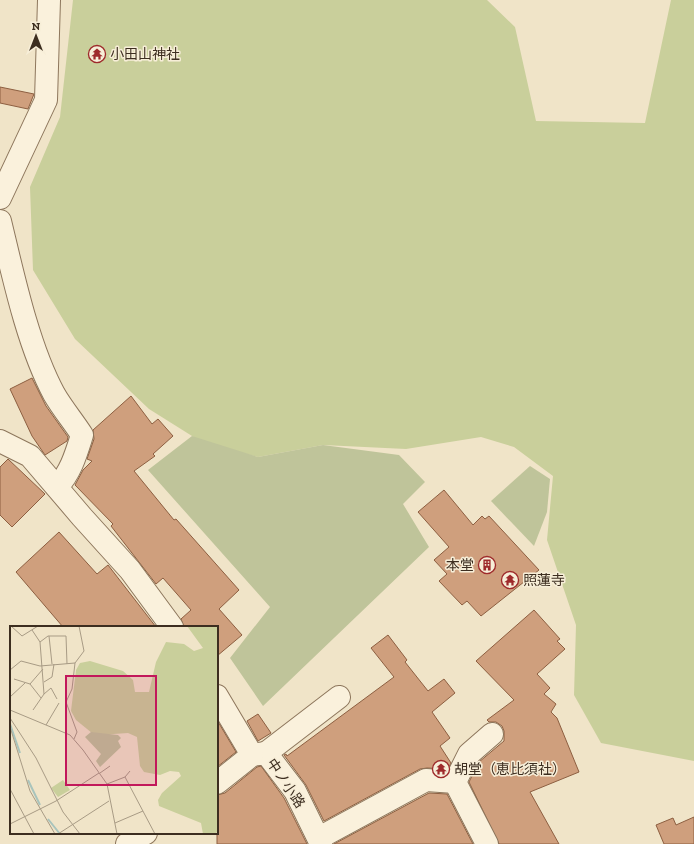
<svg xmlns="http://www.w3.org/2000/svg" width="694" height="844" font-family="'Zilla Slab','Noto Sans JP',serif">
<rect width="100%" height="100%" fill="#f0e4c8"/>
<polygon fill="#c9cf9b" points="73,0 487,0 515,27 536,121 645,123 671,0 694,0 694,761 601,743 574,695 576,625 547,540 553,476 514,447 481,437 406,449 323,445 258,457 200,441 149,409 75,339 33,270 30,187 60,117"/>
<g fill="#bfc49a">
<polygon points="192,436 258,457 323,445 399,455 425,482 403,504 429,547 263,706 230,658 270,607 148,470"/>
<polygon points="530,466 550,479 547,512 534,546 491,501"/>
</g>
<g fill="#cf9f7d" stroke="#8d5f41">
<polygon points="0,87 34,94 28,109 0,103"/>
<polygon points="32,378 46,406 68,437 67,441 45,455 32,436 10,389"/>
<polygon points="131,396 152,424 158,419 173,436 153,454 155,456 134,471 174,520 176,519 239,590 219,609 242,635 217,656 217,627 184,627 181,619 191,610 163,578 156,584 111,526 113,524 75,485 83,470 92,461 87,459 94,439 93,430"/>
<polygon points="8,459 45,494 12,527 0,515 0,467"/>
<polygon points="444,490 473,525 482,516 485,519 489,516 539,570 481,616 467,601 462,605 439,581 447,574 434,560 449,547 418,512"/>
<polygon points="59,532 97,574 108,565 156,627 63,627 16,572"/>
<polygon points="534,610 560,639 557,641 565,649 537,674 550,688 544,694 556,704 551,712 557,718 579,772 530,792 559,844 499,844 469,782 479,762 504,741 504,731 502,726 496,722 489,722 487,720 514,700 476,661"/>
<polygon points="388,635 407,660 405,662 428,691 444,679 455,693 432,712 450,738 440,746 451,763 448,769 427,768 420,769 324,821 306,785 284,755 286,754 287,756 394,677 371,648"/>
<polygon points="258,714 271,733 258,741 247,721"/>
<polygon points="217,720 236,752 217,767"/>
<polygon points="261,766 284,798 307,844 217,844 217,795 225,793 257,767"/>
<polygon points="429,793 447,794 473,844 334,844"/>
<polygon points="694,817 694,844 664,844 656,825 673,818 676,825"/>
</g>
<g fill="none" stroke-linecap="round" stroke-linejoin="round">
<g stroke="#8d765c" stroke-width="24">
<g id="street">
<polyline points="0,198 46,100 49,0"/>
<path d="M 0,221 C 13,275 28,346 54,394 C 62,408 73,421 82,435 C 76,454 71,472 57,487"/>
<polyline points="0,441 30,456 82,517 130,570 172,627"/>
<polyline points="217,696 252,755 266,753 295,791 321,844"/>
<polyline points="266,753 339,697"/>
<polyline points="455,782 487,844"/>
<polyline points="455,782 469,754 492,734"/>
<polyline points="217,783 252,755"/>
<polyline points="319,838 426,780 455,782"/>
<polyline points="127,844 146,833"/>
</g>
</g>
<use href="#street" stroke="#faf1dc" stroke-width="22"/>
</g>
<defs>
<g id="temple-ring" transform="scale(0.9)"><circle r="9.5" fill="#f7eed8" stroke="#9e2a2b" stroke-width="1.5"/><path d="M0-6L5-2H3V0L6.5 2.5H4V6H1.5V3h-3V6H-4V2.5H-6.5L-3 0V-2H-5Z" fill="#9e2a2b"/></g>
<g id="building-ring" transform="scale(0.9)"><circle r="9.5" fill="#f7eed8" stroke="#9e2a2b" stroke-width="1.5"/><path d="M-4-6H4V6H1V3H-1V6H-4ZM-2.5-4.3h1.7v1.8h-1.7ZM.8-4.3h1.7v1.8H.8ZM-2.5-1h1.7V.8h-1.7ZM.8-1h1.7V.8H.8Z" fill="#9e2a2b"/></g>
</defs>
<g fill-rule="evenodd">
<use href="#temple-ring" x="97" y="54"/>
<use href="#building-ring" x="487" y="565"/>
<use href="#temple-ring" x="510" y="580"/>
<use href="#temple-ring" x="441" y="769"/>
</g>
<g text-anchor="middle" stroke-width="3" stroke-linejoin="round" paint-order="stroke">
<g font-size="14" fill="#3d2e20" stroke="#f7eed8" text-anchor="start">
<text x="110" y="59">小田山神社</text>
<text x="474" y="570" text-anchor="end">本堂</text>
<text x="523" y="585">照蓮寺</text>
<text x="454" y="774">胡堂（恵比須社）</text>
</g>
<g font-size="14" fill="#3d2e20" stroke="#f7eed8">
<text transform="translate(286 783) rotate(56)" y="5">中ノ小路</text>
</g>
</g>
<g transform="translate(10 626)">
<rect width="208" height="208" fill="#f0e4c8"/>
<path d="M 177,0 L 208,0 L 208,203 L 206,208 L 193,208 L 191,197 L 149,180 L 148,174 L 152,167 L 171,150 L 169,146 L 160,145 L 150,149 L 134,146 L 130,140 L 127,111 L 118,107 L 89,109 L 82,107 L 66,94 L 61,85 L 66,44 L 70,37 L 80,35 L 113,45 L 123,54 L 125,66 L 139,66 L 146,36 L 156,16 L 174,18 L 184,25 L 193,22 ZM 53,154 L 60,164 L 48,171 L 41,162 Z" fill="#c9cf9b"/>
<path d="M 81,106 L 108,109 L 111,112 L 108,115 L 111,121 L 90,141 L 86,135 L 91,128 L 75,111 Z" fill="#bfc49a"/>
<path fill="none" stroke="#a9c4bc" stroke-width="2" d="M 0,98 L 10,127M 18,154 L 30,179M 38,193 L 50,208"/>
<path fill="none" stroke="#a89b85" stroke-width="1" d="M 1,0 L 12,10 L 28,0M 22,4 L 30,16 L 34,68 L 23,84M 39,10 L 42,38M 30,16 L 38,10 L 56,10 L 57,38M 0,44 L 11,35 L 30,40 L 65,37M 4,53 L 20,58 L 31,72M 34,56 L 42,51 L 44,38M 20,58 L 33,43M 34,68 L 41,62 L 47,73M 0,71 L 15,57M 0,84 L 60,109 L 73,124 L 97,158 L 107,208M 0,92 L 26,132 L 53,186 L 70,208M 36,99 L 49,77M 0,101 L 20,165 L 45,208M 64,113 L 67,106 L 56,76 L 62,63 L 65,37 L 74,25 L 69,0M 90,147 L 100,140M 115,151 L 145,208M 97,158 L 115,151 L 120,145M 0,163 L 24,208M 105,197 L 133,185M 0,198 L 46,175 L 89,147M 48,208 L 99,175"/>
<path fill="#c2185b" fill-opacity="0.15" stroke="#c2185b" stroke-width="2" d="M 56,50 L 146,50 L 146,159 L 56,159 Z"/>
<rect width="208" height="208" fill="none" stroke="#3d2e20" stroke-width="2"/>
</g>
<g transform="translate(36 36)" stroke="#f7eed8" stroke-width="3" paint-order="stroke">
<path d="M0-3L7 15L0 10L-7 15Z" fill="#3d2e20"/>
<text y="-6" font-size="11" font-weight="bold" text-anchor="middle" fill="#3d2e20">N</text>
</g>
</svg>
